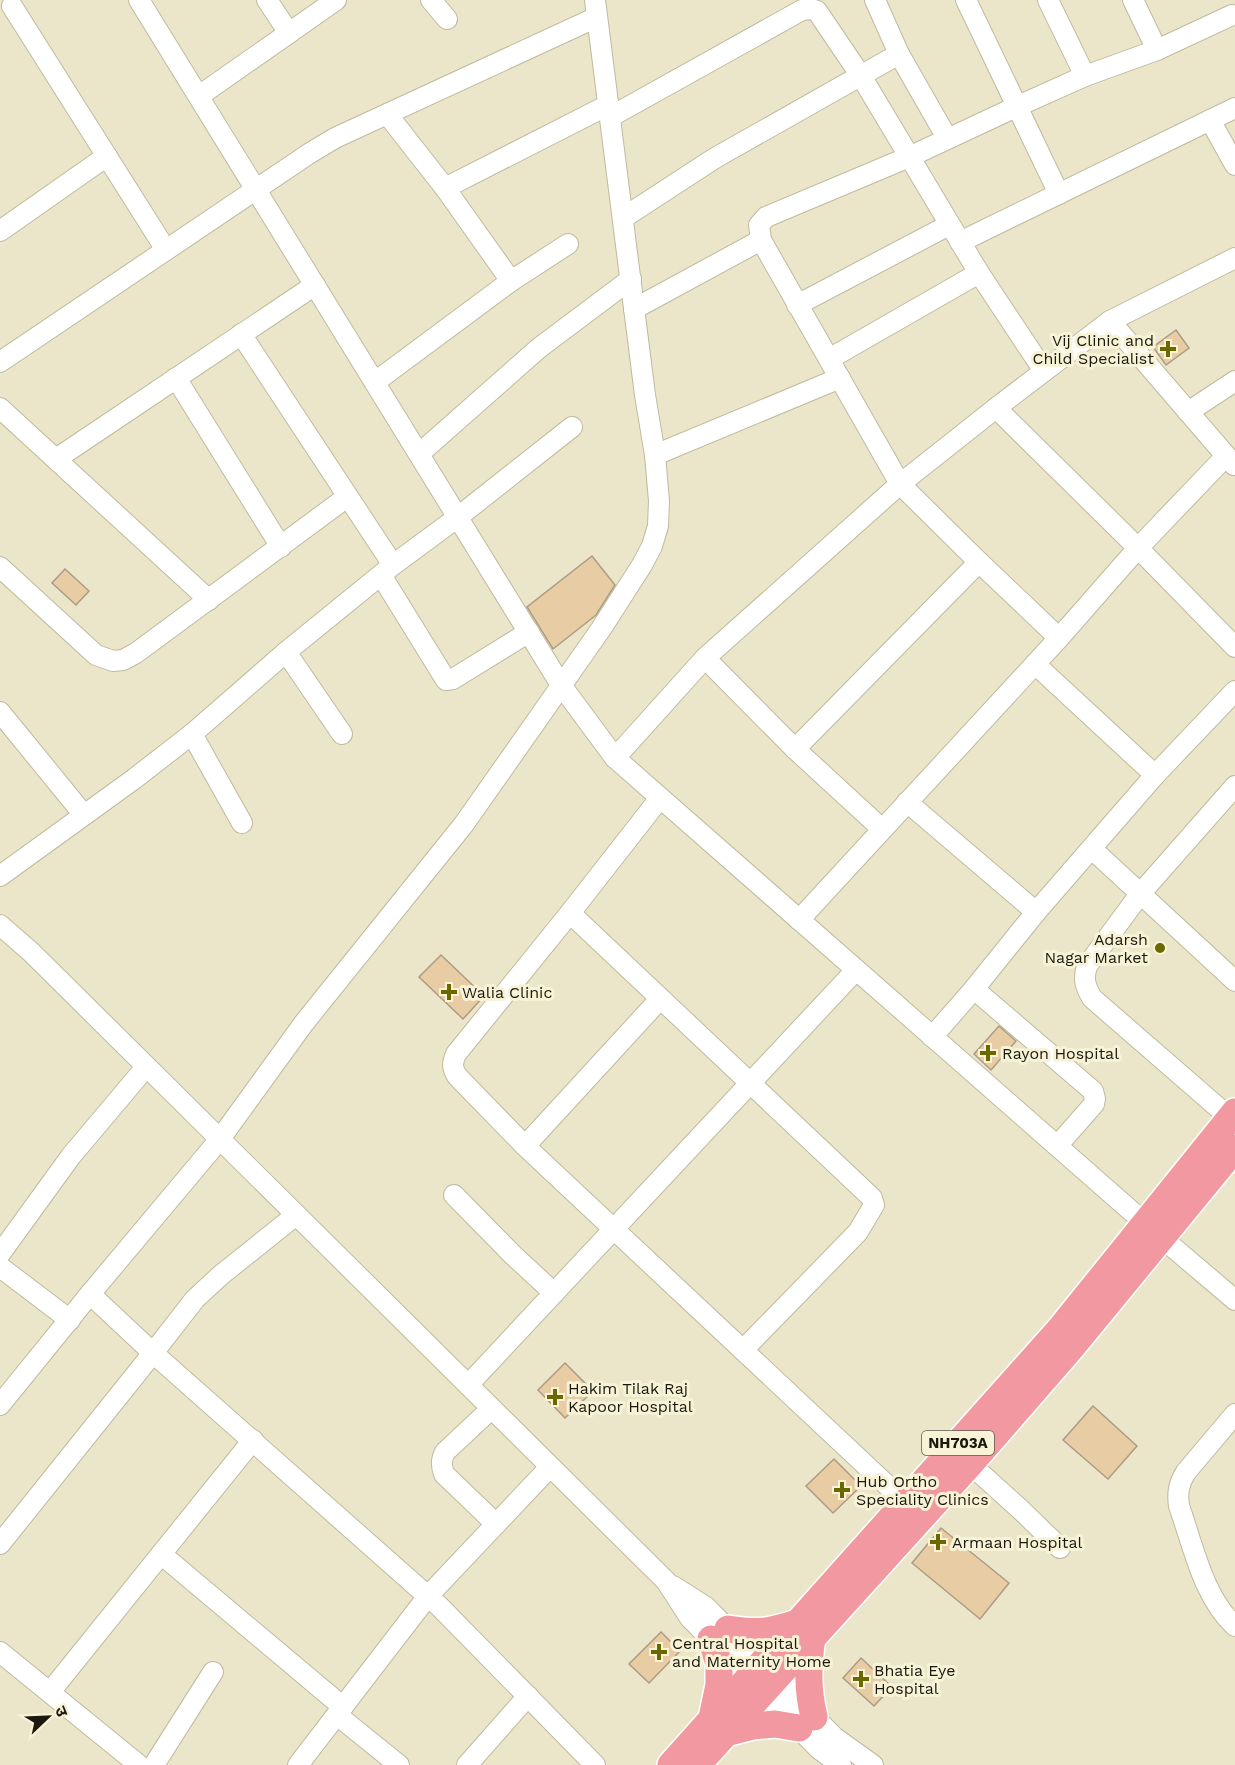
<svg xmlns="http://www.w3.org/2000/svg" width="1235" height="1765" font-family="'Work Sans','Noto Sans Devanagari',sans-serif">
<rect width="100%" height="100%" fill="#ebe6c9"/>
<g fill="#e8cca4" stroke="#ad9c85" stroke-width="1.5">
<polygon points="1176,330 1189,348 1166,365 1153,347"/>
<polygon points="592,556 615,585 596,615 553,649 527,607"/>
<polygon points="65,569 89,591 76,605 52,583"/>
<polygon points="441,955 484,996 463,1019 419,977"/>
<polygon points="999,1026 1016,1041 991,1070 974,1054"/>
<polygon points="565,1363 593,1391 565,1418 538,1390"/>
<polygon points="1093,1406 1137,1446 1108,1479 1063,1440"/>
<polygon points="834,1459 861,1486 833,1513 806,1486"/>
<polygon points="941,1528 1009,1583 980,1619 912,1563"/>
<polygon points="661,1632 680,1651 649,1683 629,1664"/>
<polygon points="861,1658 892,1687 874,1706 843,1678"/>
</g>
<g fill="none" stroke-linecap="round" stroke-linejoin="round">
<g stroke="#bfba9e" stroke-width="22">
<g id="minor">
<polyline points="139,0 561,685 615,758 1162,1238 1235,1300"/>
<polyline points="267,0 289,33"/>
<polyline points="431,0 447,19"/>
<polyline points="875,0 899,54 947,138"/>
<polyline points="966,0 1059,194"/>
<polyline points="1048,0 1085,76"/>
<polyline points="1133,0 1157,50"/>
<polyline points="12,6 166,250"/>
<polyline points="199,96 336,0"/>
<polyline points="387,114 445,188 511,281"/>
<polyline points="610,117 802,10 811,9 817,11 861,76 979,273 1044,371"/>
<polyline points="1210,120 1235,165"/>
<polyline points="445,188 608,105"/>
<polyline points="623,218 715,158 899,54"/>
<polyline points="0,231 107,156"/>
<polyline points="960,242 1235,108"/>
<polyline points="797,305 949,225"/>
<polyline points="634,309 761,240"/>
<polyline points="1110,321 1234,465"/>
<polyline points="241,334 393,565"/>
<polyline points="829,359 979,273"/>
<polyline points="0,362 310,153 335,138 597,17"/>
<polyline points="176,378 281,547"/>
<polyline points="375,382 511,281 568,244"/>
<polyline points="0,408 209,600"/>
<polyline points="996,408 1138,548 1235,647"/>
<polyline points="1188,412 1235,381"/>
<polyline points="419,454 539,348 631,279"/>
<polyline points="655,455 840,378"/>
<polyline points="56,459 315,285"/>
<polyline points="0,567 96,655 113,661 123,660 136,653 347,497"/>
<polyline points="381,575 444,677 446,680 453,679 529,632"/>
<polyline points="1059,638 979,562 900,484 761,240 759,225 766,217 909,157 1018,106 1085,76 1157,50 1232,15"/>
<polyline points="286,652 342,734"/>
<polyline points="705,658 795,749 882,829"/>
<polyline points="1035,664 1155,775"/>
<polyline points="0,712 84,815"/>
<polyline points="192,734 242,823"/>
<polyline points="795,749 979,562"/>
<polyline points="615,758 705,658 900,484 996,408 1110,321 1235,258"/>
<path d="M 660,798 L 570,913 L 456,1054 C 452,1063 452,1068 457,1076 L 525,1146 L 905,1502"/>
<polyline points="907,802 1036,912"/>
<polyline points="1092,849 1235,981"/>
<polyline points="0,876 134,779 192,734 286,652 393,565 458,517 572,427"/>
<polyline points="570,913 872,1198 874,1205 858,1232 743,1350"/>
<polyline points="799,920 1059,638 1138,548 1226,456"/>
<polyline points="0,925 31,952 666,1581 690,1618 819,1749 841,1765"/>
<polyline points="974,989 1093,1091 1095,1099 1094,1104 1057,1146"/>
<polyline points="932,1037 974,989 1036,912 1155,775 1235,691"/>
<path d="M 1230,1118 L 1092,998 C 1085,986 1083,979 1087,966 L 1140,894 L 1235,786"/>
<polyline points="525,1146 660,999"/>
<polyline points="454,1195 513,1255 554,1293"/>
<polyline points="0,1254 71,1156 146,1067"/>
<polyline points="0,1267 70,1320"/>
<polyline points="90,1294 153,1353 440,1607 595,1765"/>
<polyline points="468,1385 856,970"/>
<polyline points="0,1405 90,1294 220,1139 304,1023 464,824 601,629 642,565 652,546 658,526 659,501 655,455 645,395 595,0"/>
<path d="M 491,1409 L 445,1452 C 441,1460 441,1465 444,1474 L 496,1524"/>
<path d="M 1235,1414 L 1186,1472 C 1179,1483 1177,1492 1179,1506 C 1193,1545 1203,1597 1235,1626"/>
<polyline points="970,1464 1021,1510 1060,1548"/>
<polyline points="0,1544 153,1353 195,1299 221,1275 296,1215"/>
<polyline points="161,1554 343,1707"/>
<polyline points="673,1586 706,1607 834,1737 873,1765"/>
<polyline points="0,1652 139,1765"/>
<polyline points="50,1692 253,1440"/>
<polyline points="337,1715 399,1765"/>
<polyline points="154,1765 213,1672"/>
<polyline points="298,1765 428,1596 550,1467"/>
<polyline points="467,1765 528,1696"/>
</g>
</g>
<g stroke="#fff" stroke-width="30">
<g id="highway">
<path d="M 728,1629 C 759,1634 768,1632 798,1623"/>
<path d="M 812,1637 C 808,1666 807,1688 814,1717"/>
<polyline points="711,1639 719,1664 719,1685 712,1718"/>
<polyline points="726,1733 753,1726 775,1724 799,1728"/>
<polyline points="671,1765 1061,1328 1235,1112"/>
<polyline points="697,1765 970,1464 1071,1348 1235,1148"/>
</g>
</g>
<use href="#minor" stroke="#fff" stroke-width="20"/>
<use href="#highway" stroke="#f198a0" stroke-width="27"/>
</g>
<g fill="#6c6800" stroke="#f8f3d6" stroke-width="2">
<path d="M1165 340h6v6h6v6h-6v6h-6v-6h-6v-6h6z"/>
<circle cx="1160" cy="948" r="6"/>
<path d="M446 983h6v6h6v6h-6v6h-6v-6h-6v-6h6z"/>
<path d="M985 1044h6v6h6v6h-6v6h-6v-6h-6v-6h6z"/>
<path d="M552 1388h6v6h6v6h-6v6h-6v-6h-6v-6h6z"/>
<path d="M839 1481h6v6h6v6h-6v6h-6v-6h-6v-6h6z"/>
<path d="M935 1533h6v6h6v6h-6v6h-6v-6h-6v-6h6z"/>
<path d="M656 1643h6v6h6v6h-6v6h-6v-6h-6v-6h6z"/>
<path d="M858 1670h6v6h6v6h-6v6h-6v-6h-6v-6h6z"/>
</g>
<g text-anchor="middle" stroke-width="6" stroke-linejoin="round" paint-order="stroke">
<rect fill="#f8f3d6" stroke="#5d5a4b" stroke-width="1.5" x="922" y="1431" width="72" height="24" rx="4.5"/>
<g font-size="15" font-weight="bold" fill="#1b190f">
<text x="958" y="1448">NH703A</text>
</g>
<g font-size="16" fill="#1b190f" stroke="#f8f3d6" text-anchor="start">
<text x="1154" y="346" text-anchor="end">Vij Clinic and<tspan x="1154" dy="18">Child Specialist</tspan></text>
<text x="1148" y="945" text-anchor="end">Adarsh<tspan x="1148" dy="18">Nagar Market</tspan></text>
<text x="462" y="998">Walia Clinic</text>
<text x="1002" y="1059">Rayon Hospital</text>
<text x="568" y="1394">Hakim Tilak Raj<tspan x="568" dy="18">Kapoor Hospital</tspan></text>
<text x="856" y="1487">Hub Ortho<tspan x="856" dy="18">Speciality Clinics</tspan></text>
<text x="952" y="1548">Armaan Hospital</text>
<text x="672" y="1649">Central Hospital<tspan x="672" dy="18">and Maternity Home</tspan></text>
<text x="874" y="1676">Bhatia Eye<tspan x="874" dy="18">Hospital</tspan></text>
</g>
</g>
<g transform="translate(48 1717) rotate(67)" stroke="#f8f3d6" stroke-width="4.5" paint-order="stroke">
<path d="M0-4.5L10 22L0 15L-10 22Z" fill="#1b190f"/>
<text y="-9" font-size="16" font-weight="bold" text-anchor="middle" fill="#1b190f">उ</text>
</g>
</svg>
